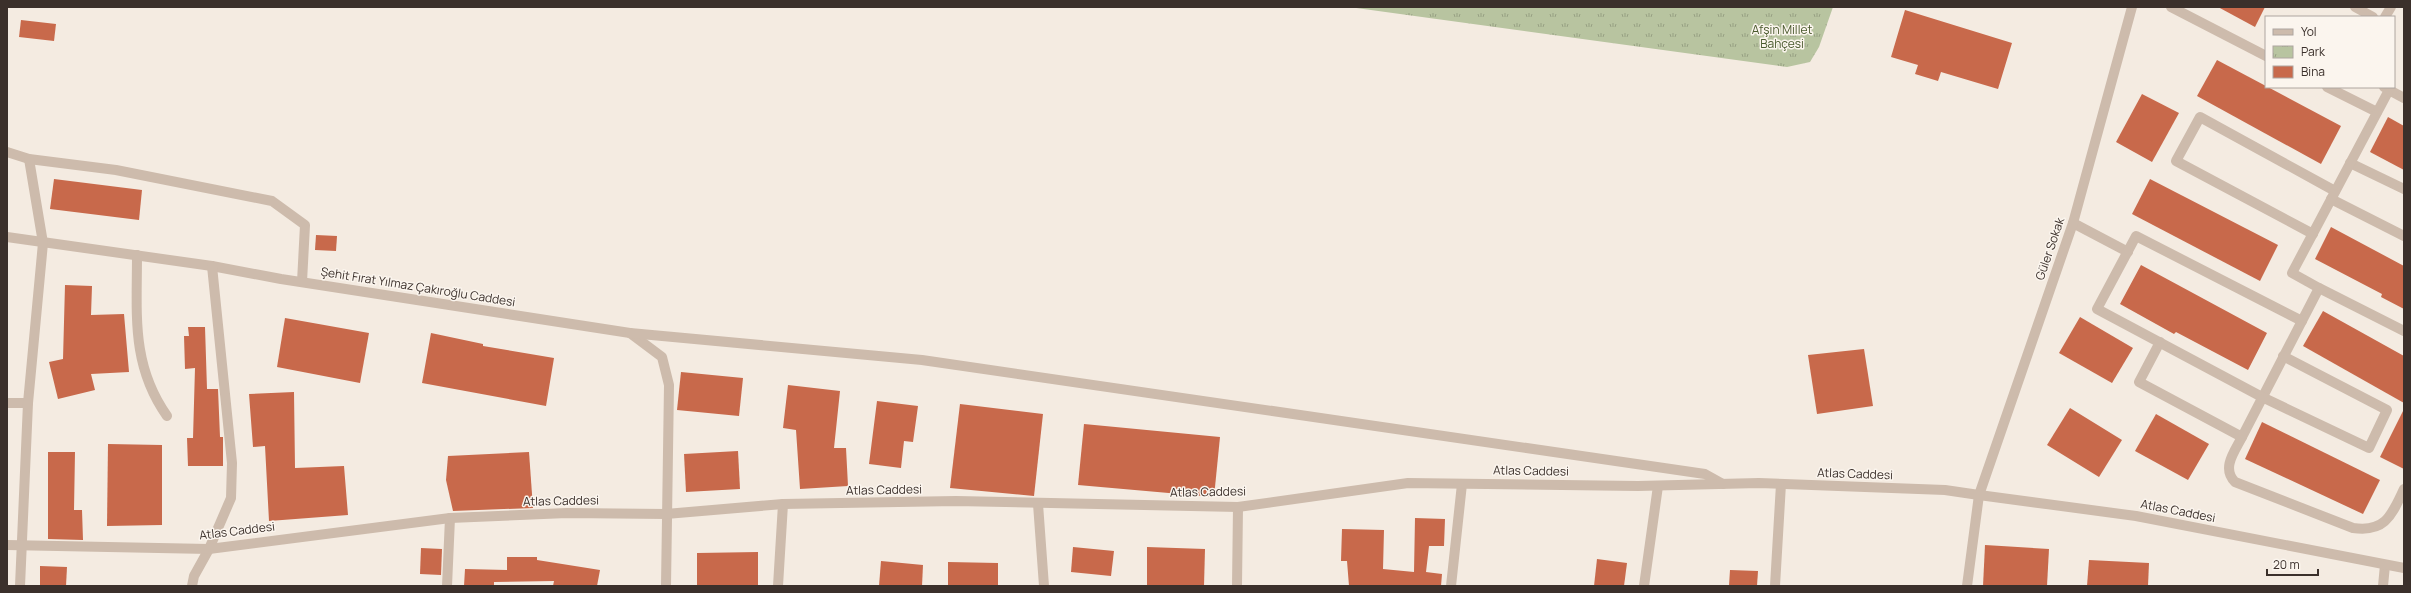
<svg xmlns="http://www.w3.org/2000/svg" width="2411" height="593" font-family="Manrope,sans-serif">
<defs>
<pattern id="park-tufts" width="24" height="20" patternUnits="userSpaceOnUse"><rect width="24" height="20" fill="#b8c4a0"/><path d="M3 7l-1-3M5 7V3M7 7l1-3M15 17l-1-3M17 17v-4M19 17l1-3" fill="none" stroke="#97a083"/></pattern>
</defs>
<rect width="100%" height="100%" fill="#f4ebe1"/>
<polygon fill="url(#park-tufts)" points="1349,7 1833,7 1819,47 1810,62 1787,67"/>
<g fill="#c8694b">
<polygon points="2218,7 2265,7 2255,27"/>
<polygon points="1905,10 2012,43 1998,89 1941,72 1938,81 1915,74 1918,65 1891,57"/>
<polygon points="21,20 56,24 54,41 19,37"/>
<polygon points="2217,60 2341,126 2321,164 2197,96"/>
<polygon points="2142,94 2179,113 2152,162 2116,142"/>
<polygon points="2388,117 2404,126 2404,170 2370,152"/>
<polygon points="54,179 142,190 139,220 50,209"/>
<polygon points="2150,179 2278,245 2260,281 2132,214"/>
<polygon points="2331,227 2404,266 2404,309 2381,297 2382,294 2315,259"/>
<polygon points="316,235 337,236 336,251 315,250"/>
<polygon points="2141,265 2267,333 2248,370 2176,332 2174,334 2120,304"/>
<polygon points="65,285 92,286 91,315 124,314 129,372 91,374 95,390 58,399 49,362 63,359"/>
<polygon points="2323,311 2404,356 2404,403 2303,346"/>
<polygon points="2080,317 2133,348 2112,383 2059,353"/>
<polygon points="285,318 369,333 360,383 277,367"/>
<polygon points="188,327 205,327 207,389 218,389 220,437 223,437 223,466 188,466 187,438 193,438 195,368 185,369 184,336 189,336"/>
<polygon points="431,333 483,344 483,346 554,358 546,406 422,383"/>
<polygon points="1864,349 1873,406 1817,414 1808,355"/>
<polygon points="681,372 743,378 739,416 677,410"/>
<polygon points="788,385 840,391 834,448 846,448 848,486 800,489 796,430 783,428"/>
<polygon points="294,392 295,468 344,466 348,515 269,521 265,446 253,447 249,394"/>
<polygon points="877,401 918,406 913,442 904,441 901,468 869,464"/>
<polygon points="960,404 1043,414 1034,496 950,488"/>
<polygon points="2070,408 2122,440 2099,477 2047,445"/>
<polygon points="2404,409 2404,469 2380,457"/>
<polygon points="2156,414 2209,444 2188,480 2135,451"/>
<polygon points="2262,422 2380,480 2363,514 2245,459"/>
<polygon points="1084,424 1220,437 1214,497 1078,485"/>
<polygon points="108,444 162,445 162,525 107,526"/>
<polygon points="738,451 740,489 686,492 684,454"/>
<polygon points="48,452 75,452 74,510 82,510 83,540 48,539"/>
<polygon points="529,452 533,508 453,511 446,480 448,456"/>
<polygon points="1415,518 1445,519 1444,546 1429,546 1426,572 1442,574 1441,586 1349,586 1347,561 1341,561 1342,529 1384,530 1383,569 1414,572"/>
<polygon points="1985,545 2049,549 2047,586 1983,586"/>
<polygon points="1073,547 1114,551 1111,576 1071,572"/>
<polygon points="1147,547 1205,549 1204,586 1147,586"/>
<polygon points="421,548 442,549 441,575 420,574"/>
<polygon points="758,552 758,586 697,586 697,553"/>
<polygon points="507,557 537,557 537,560 600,570 597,586 553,586 554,581 494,582 494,586 464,586 465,569 507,570"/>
<polygon points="1597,559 1627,563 1624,586 1594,586"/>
<polygon points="2089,560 2149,563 2148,586 2087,586"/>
<polygon points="881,561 923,565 922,586 879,586"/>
<polygon points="948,562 998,563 998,586 948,586"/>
<polygon points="40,566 67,567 66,586 40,586"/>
<polygon points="1730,570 1758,571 1757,586 1729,586"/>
</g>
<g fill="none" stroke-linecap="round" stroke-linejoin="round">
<g stroke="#cdbbac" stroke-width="10">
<path d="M 137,255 C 137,315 131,365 167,416"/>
<path d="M 2242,437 C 2235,451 2221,468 2235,482 L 2353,528 C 2386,533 2392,514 2404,489"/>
<polyline points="778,586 783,504"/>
<polyline points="1644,586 1658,486"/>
<polyline points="1775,586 1781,484"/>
</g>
<g stroke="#cdbbac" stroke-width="10">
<polyline points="2171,7 2266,56"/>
<polyline points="2355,7 2373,17"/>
<polyline points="2385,17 2391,7"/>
<polyline points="2327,87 2377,112"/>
<polyline points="2389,90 2404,98"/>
<polyline points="7,152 29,159 116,170 272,201 305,225 302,282"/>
<polyline points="2350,163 2404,189"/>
<polyline points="2331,199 2404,236"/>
<polyline points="2073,223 2128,252"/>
<polyline points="2313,234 2176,161 2200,117 2335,191"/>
<polyline points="7,237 212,266 281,279 630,333 662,357 669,385 666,586"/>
<polyline points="2319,288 2404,331"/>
<polyline points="630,333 922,360 1705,474 1723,484"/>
<polyline points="2160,342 2139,382 2242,437 2319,288 2292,273 2389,90 2384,87"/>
<polyline points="2283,356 2387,410 2369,448 2262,397 2097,309 2136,236 2302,321"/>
<polyline points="7,403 28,403"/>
<polyline points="1038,504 1044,586"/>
<polyline points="20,586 28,403 43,243 29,159"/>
<polyline points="192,586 194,576 209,549 231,498 232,463 212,266"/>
<polyline points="447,586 450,518"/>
<polyline points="1237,586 1238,507"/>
<polyline points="1451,586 1462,484"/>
<polyline points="1967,586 1979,495 2073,223 2132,7"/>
<polyline points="2383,586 2385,565"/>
</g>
<polyline stroke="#cdbbac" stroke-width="10" points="7,545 209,549 450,518 567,513 666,514 783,504 956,501 1238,507 1408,483 1638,486 1759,483 1945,490 1979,495 2136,516 2404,568"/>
</g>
<g text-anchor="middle" stroke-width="3" stroke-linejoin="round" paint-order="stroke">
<g font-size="12" fill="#4a5a2e" stroke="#fbf5ee">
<text x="1782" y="34">Afşin Millet<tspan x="1782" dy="14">Bahçesi</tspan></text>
</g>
<g font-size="12" fill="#3b302b" stroke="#fbf5ee">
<text transform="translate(2050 249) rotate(-71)" y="4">Güler Sokak</text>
<text transform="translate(418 287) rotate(9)" y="4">Şehit Fırat Yılmaz Çakıroğlu Caddesi</text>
<text transform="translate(1531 471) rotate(1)" y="4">Atlas Caddesi</text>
<text transform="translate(1855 474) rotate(2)" y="4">Atlas Caddesi</text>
<text transform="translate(884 490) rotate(-1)" y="4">Atlas Caddesi</text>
<text transform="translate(1208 492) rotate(-1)" y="4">Atlas Caddesi</text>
<text transform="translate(561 501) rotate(-1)" y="4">Atlas Caddesi</text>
<text transform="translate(2178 511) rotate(11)" y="4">Atlas Caddesi</text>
<text transform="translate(237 531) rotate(-7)" y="4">Atlas Caddesi</text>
</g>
</g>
<rect width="2411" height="593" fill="none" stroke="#3b302b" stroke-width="16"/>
<rect x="2265" y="16" width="130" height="72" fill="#fbf5ee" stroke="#aea6a0"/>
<rect x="2273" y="29" width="20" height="6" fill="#cdbbac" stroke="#aea6a0"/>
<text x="2301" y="36" font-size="12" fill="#3b302b">Yol</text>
<rect x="2273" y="46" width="20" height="12" fill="url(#park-tufts)" stroke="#aea6a0"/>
<text x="2301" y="56" font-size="12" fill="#3b302b">Park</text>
<rect x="2273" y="66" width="20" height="12" fill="#c8694b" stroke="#aea6a0"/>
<text x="2301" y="76" font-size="12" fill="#3b302b">Bina</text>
<path d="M2267 569v6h51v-6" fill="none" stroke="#3b302b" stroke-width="2"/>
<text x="2273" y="569" font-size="12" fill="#3b302b" stroke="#fbf5ee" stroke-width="3" paint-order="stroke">20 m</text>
</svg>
